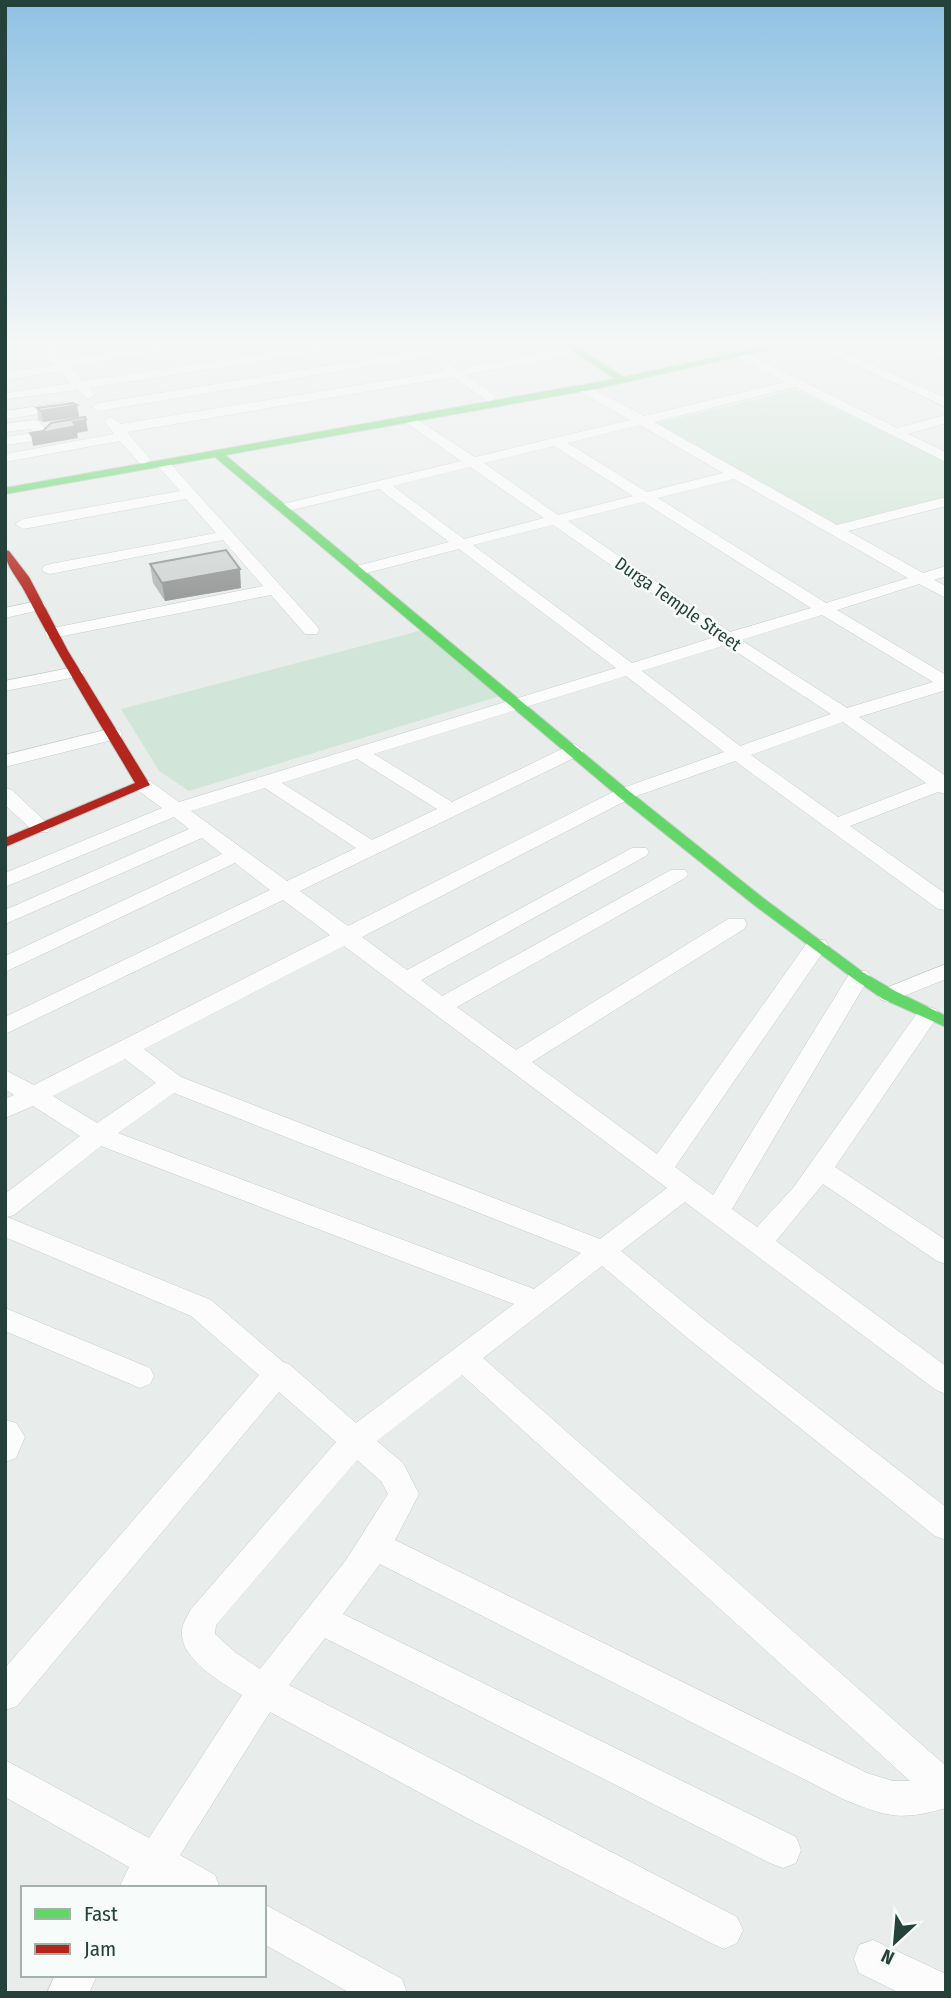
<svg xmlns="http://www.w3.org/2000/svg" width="951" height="1998" font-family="'Fira Sans Condensed',sans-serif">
<rect width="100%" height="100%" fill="#e8edeb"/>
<g fill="#d1e6d8">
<polygon points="796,390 946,460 946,501 835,530 657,423"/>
<polygon points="423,630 500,696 189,791 159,771 121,709"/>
</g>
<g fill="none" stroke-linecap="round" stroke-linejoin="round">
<g stroke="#c5cac8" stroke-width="2">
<polygon id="lane" points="36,344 48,344 5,352 5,348"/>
</g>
<g stroke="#c5cac8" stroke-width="1">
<g id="street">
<polygon points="39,344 51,344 64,359 167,344 195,344 189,348 70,366 83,381 323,344 350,344 344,348 89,388 95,395 88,399 77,390 7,399 7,393 71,383 61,371 5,380 5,372 56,365"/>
<polygon points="708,344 723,344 731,349 725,353"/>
<polygon points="811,344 826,344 946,398 946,407"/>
<polygon points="915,344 930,344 946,350 946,359"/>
<polygon points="577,346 581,347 581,353 466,375 494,395 496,398 489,402 453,377 127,432 151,460 144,464 139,463 120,441 5,462 5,454 114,434 104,421 111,417 121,424 444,371 442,368 448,364 458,369"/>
<polygon points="427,349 431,350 431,356 99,411 92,407 99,403"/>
<path d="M 740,350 L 897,428 L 946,415 L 946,423 L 908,434 L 946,452 L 946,462 L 795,387 L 654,422 L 837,525 L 946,497 L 946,506 L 848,531 L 923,573 L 946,566 L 946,576 L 934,580 L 946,586 L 946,598 L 919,584 L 837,610 L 946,675 L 946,690 L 859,717 L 946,776 L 946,794 L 938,792 L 850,826 L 946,894 L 946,910 L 938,909 L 735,761 L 631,798 L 362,937 L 407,970 L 632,848 L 646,848 L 649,852 L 646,856 L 421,980 L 442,996 L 671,870 L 685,870 L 688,874 L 685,878 L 457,1007 L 516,1050 L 728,919 L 744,919 L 747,924 L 744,929 L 532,1062 L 657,1154 L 809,940 L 825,940 L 828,945 L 675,1167 L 713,1195 L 851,971 L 867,971 L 870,976 L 732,1209 L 757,1227 L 793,1188 L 920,1009 L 928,1007 L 936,1009 L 939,1014 L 936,1019 L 835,1167 L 946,1240 L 946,1264 L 937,1261 L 823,1184 L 776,1241 L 946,1366 L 946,1394 L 936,1390 L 685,1202 L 621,1251 L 705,1320 L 946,1507 L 946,1540 L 935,1536 L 685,1336 L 602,1266 L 483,1358 L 946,1766 L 946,1808 C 900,1821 888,1817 845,1800 L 380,1564 L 343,1614 L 796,1837 L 801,1850 L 796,1863 L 783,1868 L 770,1863 L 325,1638 L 289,1685 L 737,1917 L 743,1930 L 737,1943 L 724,1949 L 711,1943 L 467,1818 L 270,1712 L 180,1855 L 215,1875 L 220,1888 L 165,1888 L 161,1885 L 159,1888 L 119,1888 L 129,1867 L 5,1797 L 5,1760 L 149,1838 L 242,1695 C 221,1682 179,1659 182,1630 C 183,1623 188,1615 191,1609 L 336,1442 L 279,1392 L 17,1706 L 5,1710 L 5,1668 L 259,1375 L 191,1316 L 5,1237 L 5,1194 L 80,1136 L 33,1106 L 5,1118 L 5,1099 L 14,1095 L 5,1089 L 5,1070 L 34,1085 L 330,935 L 283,900 L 5,1034 L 5,1017 L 270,890 L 235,863 L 5,972 L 5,956 L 222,854 L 202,838 L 5,924 L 5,910 L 189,829 L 174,817 L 5,887 L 5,873 L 162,808 L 136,789 L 133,785 L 136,781 L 150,781 L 179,802 L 616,668 L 459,549 L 359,575 L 353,573 L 351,570 L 353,567 L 449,542 L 379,489 L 284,512 L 277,508 L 279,505 L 461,461 L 405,422 L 403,419 L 410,415 L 475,457 L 630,420 L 579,391 L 578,388 L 584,384 L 644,416 L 785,382 L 736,357 L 736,351 ZM 640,425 L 723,473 L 647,492 L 568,443 ZM 554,446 L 633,496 L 558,515 L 484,463 ZM 470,467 L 544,518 L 464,539 L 393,486 ZM 734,479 L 908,578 L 826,603 L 658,498 ZM 643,502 L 811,608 L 730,632 L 568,521 ZM 553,525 L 715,637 L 632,663 L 473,545 ZM 822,615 L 933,682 L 847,708 L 741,640 ZM 726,645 L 831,714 L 740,746 L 642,671 ZM 626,676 L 724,752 L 617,790 L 348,926 L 300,891 L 582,754 L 584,750 L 575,744 L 568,746 L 452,802 L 374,754 ZM 843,722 L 926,783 L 838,817 L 751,755 ZM 357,759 L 437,809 L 372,840 L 282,783 ZM 265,788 L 356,848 L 287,881 L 191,811 ZM 344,946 L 667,1188 L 600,1239 L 181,1077 L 144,1049 ZM 125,1059 L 156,1083 L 97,1123 L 53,1096 ZM 174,1093 L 581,1253 L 534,1289 L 118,1133 ZM 101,1146 L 514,1304 L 356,1423 L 289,1364 L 283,1362 L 211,1300 L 7,1217 L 14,1215 ZM 462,1375 L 910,1781 L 893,1781 L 867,1773 L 395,1540 L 419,1494 L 403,1463 L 377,1441 ZM 357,1460 L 381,1481 L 388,1494 L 346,1560 L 260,1669 L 236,1653 L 215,1634 L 216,1625 Z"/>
<polygon points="67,402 74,406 72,409 5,419 5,411"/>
<polygon points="34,420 39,421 49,433 49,439 5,445 5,437 34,433 31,429 5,432 5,424"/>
<polygon points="163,460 168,461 317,626 319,630 317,634 305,634 271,595 53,638 47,637 45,633 47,629 53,628 263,586 223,540 50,574 44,572 42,569 44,566 50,564 216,533 186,499 23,529 15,524 23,519 180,491 156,464"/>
<polygon points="38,601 44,603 46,606 44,609 5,618 5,608"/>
<polygon points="75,667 84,672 81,676 5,691 5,681"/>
<polygon points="113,728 120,730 122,734 120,738 5,767 5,755"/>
<polygon points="5,788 12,790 48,824 51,828 48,832 34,832 5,805"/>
<polygon points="946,964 946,979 889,1002 881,1000 878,995 881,990"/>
<polygon points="5,1308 150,1368 154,1376 150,1384 140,1388 5,1331"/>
<polygon points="5,1420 16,1423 25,1437 16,1458 5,1462"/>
<polygon points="264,1904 402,1979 407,1993 350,1993 264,1944"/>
<polygon points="873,1940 946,1974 946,1993 900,1993 859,1973 854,1959 859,1945"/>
<polygon points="55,1975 97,1975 89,1993 47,1993"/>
</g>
</g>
<g stroke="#c3cbc8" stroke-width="2">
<polygon id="fast" points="563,344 572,344 624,377 778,344 792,344 595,389 225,455 629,791 763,898 864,973 895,991 946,1016 946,1027 883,999 854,979 753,904 619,797 215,457 5,494 5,488 615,379"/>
</g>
<g stroke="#c3cbc8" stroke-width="2">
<path id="jam" d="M 5,550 L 9,551 L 29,577 L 68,651 L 150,785 L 5,847 L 5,838 L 135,783 C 98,720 59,658 25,592 C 18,578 5,566 5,550 Z"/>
</g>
<use href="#lane" fill="#fcfcfc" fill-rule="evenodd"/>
<use href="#street" fill="#fcfcfc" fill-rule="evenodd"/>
<use href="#fast" fill="#63d668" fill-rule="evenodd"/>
<use href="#jam" fill="#b3261e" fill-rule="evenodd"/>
</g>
<g fill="#b2b6b5">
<polygon points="77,405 79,417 43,422 38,420 37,408"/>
<polygon points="150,564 241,588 165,601 153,583"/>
</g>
<g fill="#919493">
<polygon points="77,405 79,417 43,422 41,411"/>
<polygon points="86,420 88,431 77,433 78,438 33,446 31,435 73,422"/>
<polygon points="240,569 241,588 165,601 162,583"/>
</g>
<g fill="#cfd4d2" stroke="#919493" stroke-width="2">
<polygon points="73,403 77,405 41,411 37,408"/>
<polygon points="85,417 86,420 73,422 76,426 31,435 30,433 43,431 51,423"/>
<polygon points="226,550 240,569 162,583 150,564"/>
</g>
<linearGradient id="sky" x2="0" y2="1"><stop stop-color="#8fc1e3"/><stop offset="0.55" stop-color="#f5f7f6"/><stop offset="1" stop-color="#f5f7f6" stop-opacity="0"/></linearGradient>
<rect width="951" height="623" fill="url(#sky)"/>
<g text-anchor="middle" stroke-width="5" stroke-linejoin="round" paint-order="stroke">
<g font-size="18" fill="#24423a" stroke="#f7fbf9">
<text transform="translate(678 604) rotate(35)" y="6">Durga Temple Street</text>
</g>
</g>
<rect width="951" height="1998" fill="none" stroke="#24423a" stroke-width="14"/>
<rect x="21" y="1886" width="245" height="91" fill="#f7fbf9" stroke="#a3b1ad" stroke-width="2"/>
<rect x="35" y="1909" width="35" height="10" fill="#63d668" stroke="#a3b1ad" stroke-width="2"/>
<text x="84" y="1921" font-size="21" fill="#24423a">Fast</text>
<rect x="35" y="1944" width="35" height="10" fill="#b3261e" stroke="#a3b1ad" stroke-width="2"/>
<text x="84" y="1956" font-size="21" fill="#24423a">Jam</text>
<g transform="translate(895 1942) rotate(206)" stroke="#f7fbf9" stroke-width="5" paint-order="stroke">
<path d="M0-5L12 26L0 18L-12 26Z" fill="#24423a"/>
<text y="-10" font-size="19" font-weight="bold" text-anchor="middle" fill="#24423a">N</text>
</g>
</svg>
